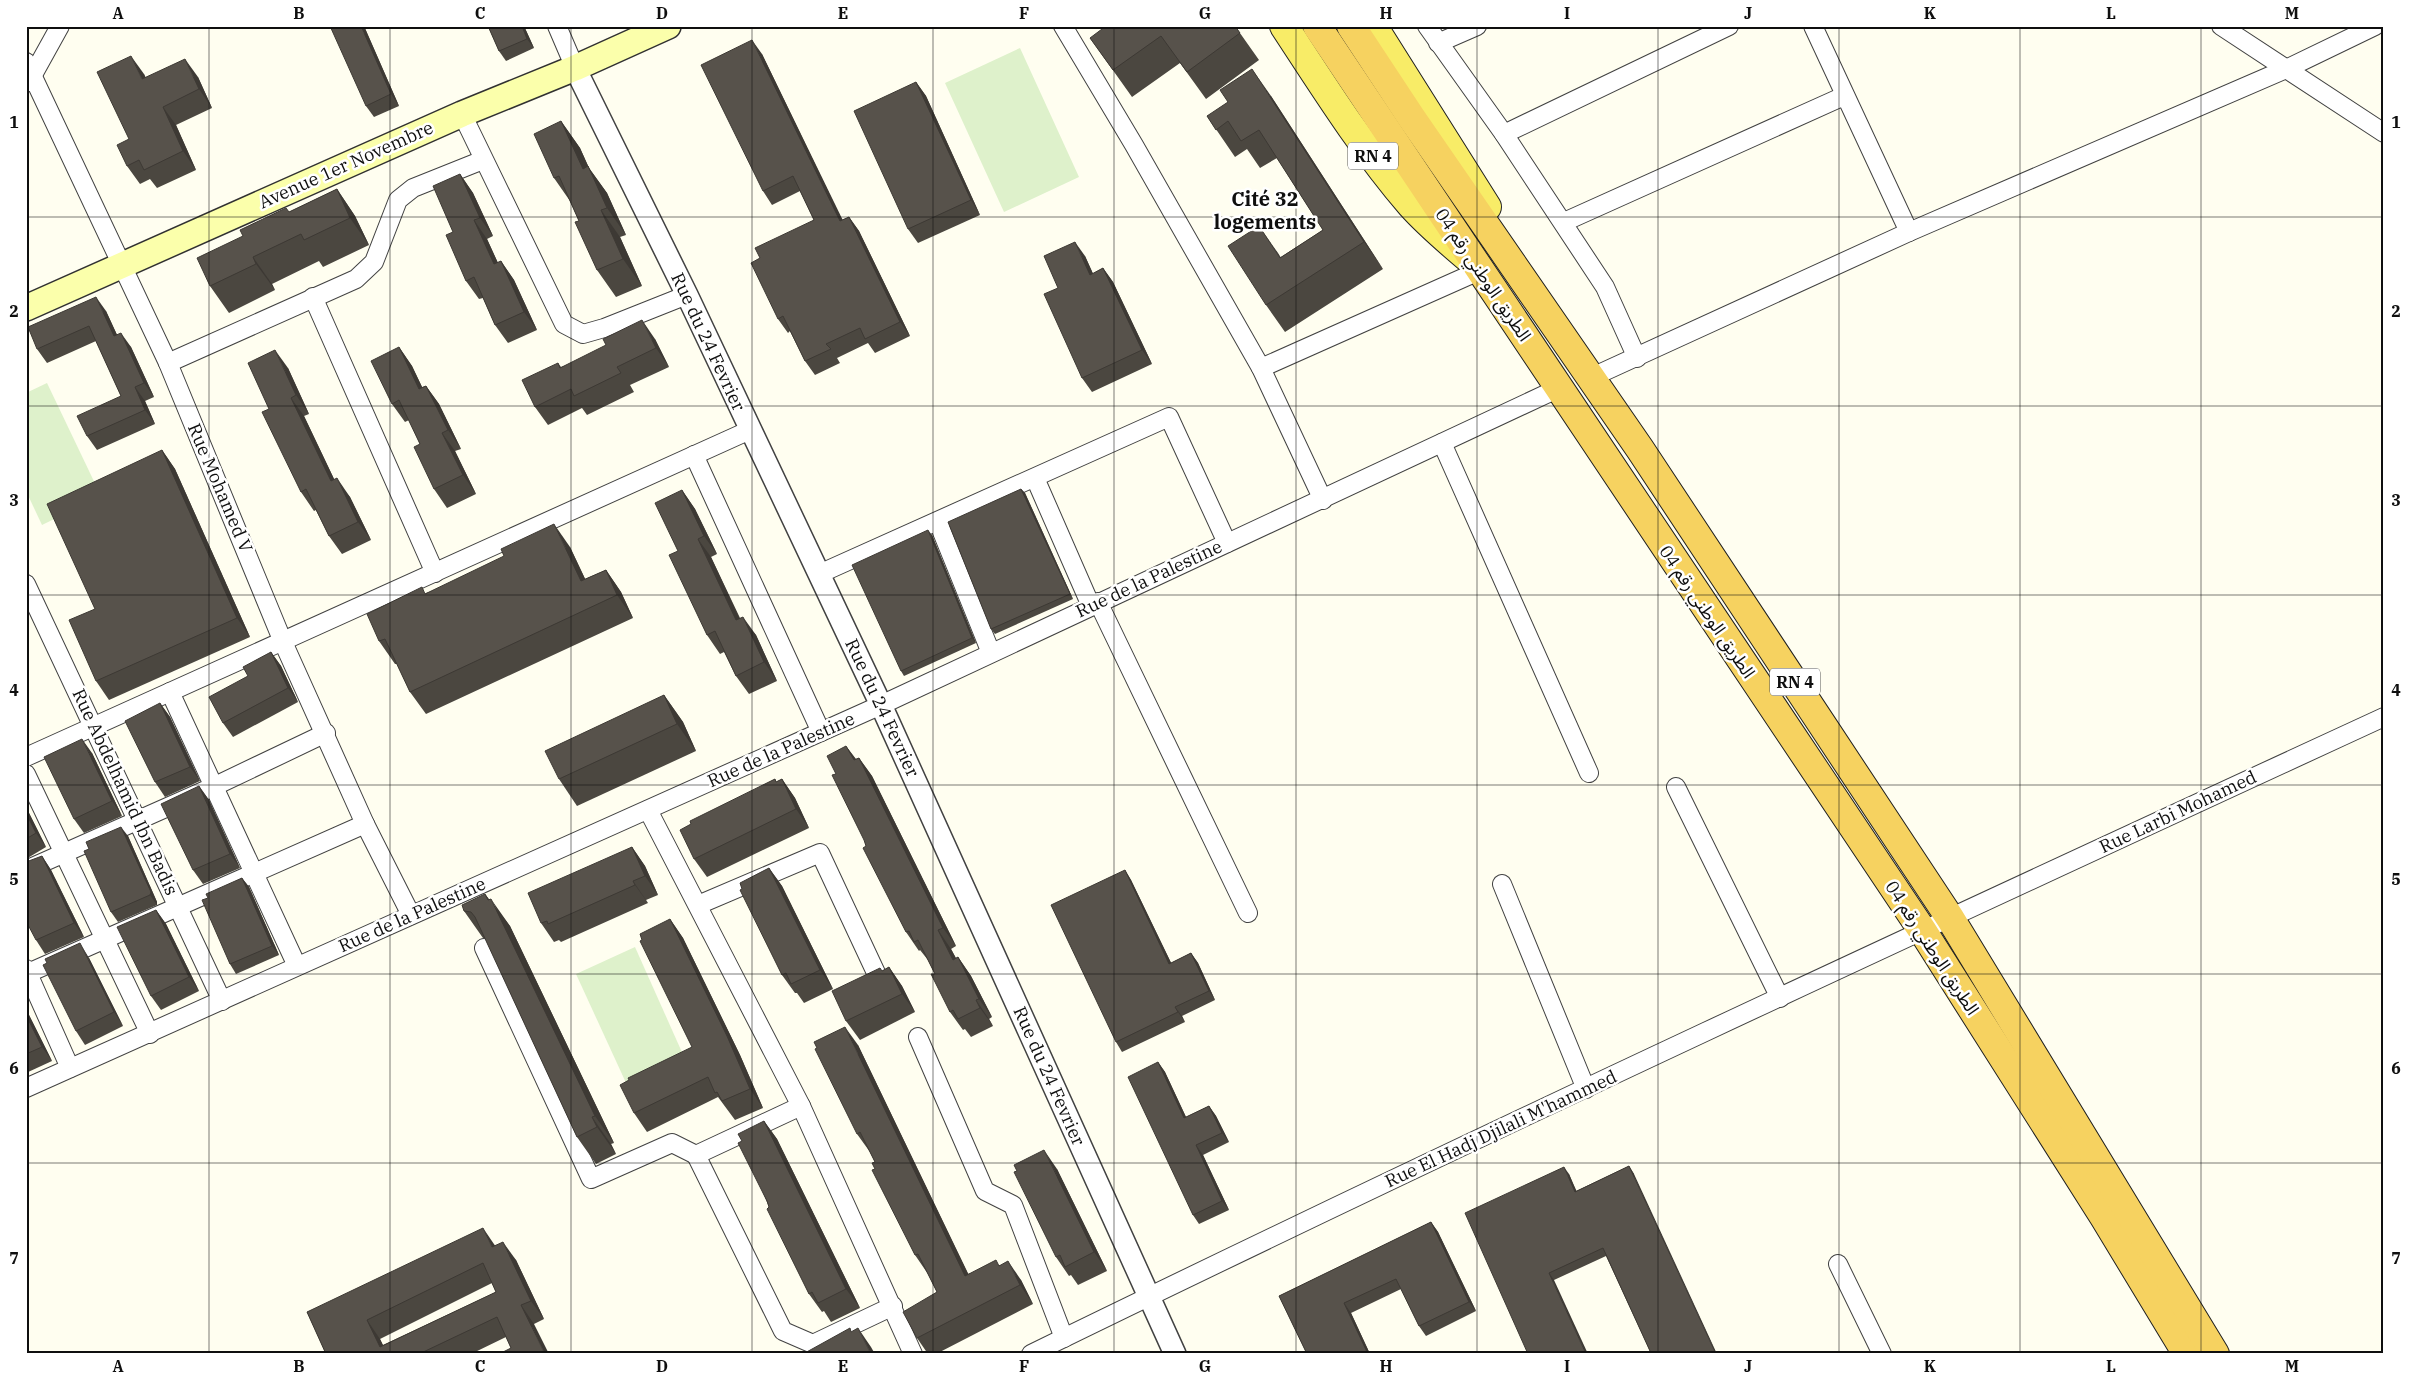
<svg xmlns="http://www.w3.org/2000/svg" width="2410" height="1380" font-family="'IBM Plex Serif','Noto Sans Arabic',serif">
<rect width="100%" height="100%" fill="#fffef0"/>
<g fill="#def1cb">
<polygon points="1020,48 1079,177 1004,212 945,83"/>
<polygon points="47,383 101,496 42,525 26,491 26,393"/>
<polygon points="635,947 685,1059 627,1085 576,974"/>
</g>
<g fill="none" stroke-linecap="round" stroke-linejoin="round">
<g stroke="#424242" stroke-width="20">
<g id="minor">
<polyline points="557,26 575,68"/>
<polyline points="1063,26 1134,145 1261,368 1323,500"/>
<polyline points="1427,26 1504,134 1605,287 1637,358"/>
<polyline points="1813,26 1909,232"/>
<polyline points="2221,26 2384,133"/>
<polyline points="1438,43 1477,26"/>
<polyline points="26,62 168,363 283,642 365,824 411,915"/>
<polyline points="29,82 60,26"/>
<polyline points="462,114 564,324 583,334 604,328 687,295"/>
<polyline points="1504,134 1729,26"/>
<polyline points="1564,222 1844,96"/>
<polyline points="313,297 435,573"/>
<polyline points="168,363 356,279 374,262 398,200 413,188 483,160"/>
<polyline points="1261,368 1481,270"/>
<polyline points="1590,378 1909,232 2286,69 2375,26"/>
<polyline points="1442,443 1589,773"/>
<polyline points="694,455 821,732"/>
<polyline points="1035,478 1091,606"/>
<polyline points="938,522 991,653"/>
<polyline points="819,574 1169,417 1227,543"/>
<polyline points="26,584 222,1001"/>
<polyline points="1098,602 1248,913"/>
<polyline points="170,692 297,966"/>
<polyline points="26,757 750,430"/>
<polyline points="26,774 150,1034"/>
<polyline points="1676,787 1780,998"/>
<polyline points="648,810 801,1106 913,1354"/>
<polyline points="26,870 215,786 326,733"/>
<polyline points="1502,884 1586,1089"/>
<polyline points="698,905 820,853 877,975"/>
<polyline points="484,948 591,1179 672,1143 696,1155 801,1106"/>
<polyline points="26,969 70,1068"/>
<polyline points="26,974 365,824"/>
<polyline points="918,1037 985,1191 1013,1205 1064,1338"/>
<polyline points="26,1088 881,705 1559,388"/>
<polyline points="696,1155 783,1331 813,1344 893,1306"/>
<polyline points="1838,1264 1882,1354"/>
<path d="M 1031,1354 C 1479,1135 1931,926 2384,717"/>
</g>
</g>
<g stroke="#424242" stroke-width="24">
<polyline id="tertiary" points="575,68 687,295 881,705 1175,1354"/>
</g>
<g stroke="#313131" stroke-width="28">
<polyline id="secondary" points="26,308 462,114 575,68 668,26"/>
</g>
<g stroke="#202020" stroke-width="30">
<g id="primary">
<path d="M 1284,26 C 1324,87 1363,149 1411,205 C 1428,224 1448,241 1467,257"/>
<polyline points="1373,26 1487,207"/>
</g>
</g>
<g stroke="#202020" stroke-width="30">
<g id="trunk">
<polyline points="1317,26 1922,930 2104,1217 2187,1354"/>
<polyline points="1351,26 1411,117 1640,449 1950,918 2215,1354"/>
</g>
</g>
<use href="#minor" stroke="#fff" stroke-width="18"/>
<use href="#tertiary" stroke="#fff" stroke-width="21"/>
<use href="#secondary" stroke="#fbffab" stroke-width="25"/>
<use href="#primary" stroke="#f8ec67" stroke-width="28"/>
<use href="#trunk" stroke="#f6d260" stroke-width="28"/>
</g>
<g fill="#4b4740" fill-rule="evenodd">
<polygon points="364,26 399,106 374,117 366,106"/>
<polygon points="488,26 524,26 534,48 506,61 499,51"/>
<polygon points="1235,26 1259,60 1206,99 1180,63 1132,97 1090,38"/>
<polygon points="762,54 842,220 849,217 859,231 910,336 875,353 868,343 837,358 840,363 815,375 805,361 790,331 788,333 778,319 760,258 814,220 800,191 772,205 763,191"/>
<polygon points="144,74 145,77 198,77 212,108 176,125 196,170 157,188 150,179 140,184 127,166 129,139"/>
<polygon points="916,82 926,96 980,215 918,243 908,229"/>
<polygon points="1271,96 1383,269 1285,332 1266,305 1281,257 1323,230 1277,158 1260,168 1247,149 1235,157 1207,116"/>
<polygon points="561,121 580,148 589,168 607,193 626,235 620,237 642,286 616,297 597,270 579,221 570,201 554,178"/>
<polygon points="460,174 473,193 493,236 487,239 498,263 501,261 514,280 537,330 508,343 495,325 483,298 479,299 466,281"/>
<polygon points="337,189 355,216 369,245 323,267 319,261 272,284 275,290 229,313 210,286 243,236 289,212"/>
<polygon points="1085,256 1093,274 1103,268 1113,282 1152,364 1092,392 1082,378 1058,288"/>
<polygon points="106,311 117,335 131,347 154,397 145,401 155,424 97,450 87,436 121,396 96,341 47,363 37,349"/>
<polygon points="655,339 669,367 630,385 634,392 587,415 582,408 548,425 535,407 558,363 561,367"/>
<polygon points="399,347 412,366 422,387 426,386 439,404 461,449 455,451 476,494 447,508 434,489 420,444 409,420 405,422 392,404"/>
<polygon points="288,368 309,414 304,416 334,479 350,497 371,540 342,554 329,536 316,510 314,511 301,492 269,409"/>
<polygon points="162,450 175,469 250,637 109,700 96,681 95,609"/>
<polygon points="1021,489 1025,493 1073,599 995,634 991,629"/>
<polygon points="682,490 695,509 717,554 711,557 740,618 756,635 777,681 749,694 736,676 724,652 720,654 707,635 678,551"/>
<polygon points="932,535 976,643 904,676 901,671"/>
<polygon points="570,547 585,579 606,570 621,592 633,618 426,714 410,692 397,664 395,664 379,641 426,593"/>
<polygon points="271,652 281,666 298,702 233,737 223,723 248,676"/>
<polygon points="664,695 683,722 696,751 577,806 559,779"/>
<polygon points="160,703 170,717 200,781 165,797 155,782"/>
<polygon points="846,746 856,759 859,758 872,776 956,946 951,949 956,958 958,957 971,976 992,1017 989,1019 993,1026 971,1037 965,1029 963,1030 950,1012 935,974 928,960 920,950 919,951 906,932 866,846"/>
<polygon points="92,753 122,816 84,833 74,819"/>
<polygon points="775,779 776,782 782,779 795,798 809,828 707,877 694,859 691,824"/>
<polygon points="199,786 209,800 240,868 203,884 193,870"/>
<polygon points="26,807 46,847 26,859"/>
<polygon points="128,836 157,902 157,905 118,922 111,912"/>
<polygon points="632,847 645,866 658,895 646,900 648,903 561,942 559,940 554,942 541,923"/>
<polygon points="42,856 51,870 84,937 45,954 36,940"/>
<polygon points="769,868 782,886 833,989 804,1003 797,993 795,993 782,975 742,889"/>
<polygon points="1125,870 1131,880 1171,963 1191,953 1198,963 1215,1000 1182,1016 1185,1022 1122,1052 1116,1042"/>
<polygon points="242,878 249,887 279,955 236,974 230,964 208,898"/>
<polygon points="485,894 510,926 614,1143 611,1144 616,1154 596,1164 577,1137 485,938 483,938 464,911"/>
<polygon points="156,910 166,924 199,991 161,1010 151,996"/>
<polygon points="670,919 683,938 740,1055 763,1108 735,1120 718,1097 647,1132 634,1113 692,1047"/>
<polygon points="89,958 123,1026 85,1045 76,1031"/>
<polygon points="889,967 902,986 915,1012 860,1040 846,1021 882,971"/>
<polygon points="26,1009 52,1061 26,1073"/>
<polygon points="858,1045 968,1274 1000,1265 1021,1280 1033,1304 936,1354 928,1354 917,1338 937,1292 928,1274 915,1255 875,1169 875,1162 870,1152 857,1134"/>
<polygon points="1158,1062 1165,1072 1186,1117 1209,1106 1216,1116 1229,1142 1203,1155 1229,1210 1199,1224 1193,1215"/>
<polygon points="764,1121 777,1139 860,1308 831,1322 824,1311 822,1312 809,1294 769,1207 742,1141"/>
<polygon points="1629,1166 1634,1174 1650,1351 1606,1256 1554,1280 1528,1354 1569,1174 1576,1191"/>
<polygon points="1057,1169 1107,1271 1078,1285 1071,1275 1069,1276 1056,1257"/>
<polygon points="1431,1222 1438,1232 1476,1311 1426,1336 1419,1326 1401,1289 1351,1313 1370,1354 1307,1354 1279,1296"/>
<path d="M 495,1245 L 516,1260 L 544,1319 L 534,1324 L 511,1348 L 506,1337 L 471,1354 L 326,1354 L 307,1312 ZM 492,1283 L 496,1292 L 383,1345 L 380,1339 Z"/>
</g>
<g fill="#3d3934">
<polygon points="361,26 364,26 399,106 391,94"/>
<polygon points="522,26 524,26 534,48 527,39"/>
<polygon points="752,40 762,54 850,235 840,221"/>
<polygon points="131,56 144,74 155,97 142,79"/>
<polygon points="185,59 198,77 212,108 199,89"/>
<polygon points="1252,69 1271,96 1383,269 1364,242"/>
<polygon points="916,82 926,96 980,215 971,200"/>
<polygon points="163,107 176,125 196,170 183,151"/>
<polygon points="561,121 580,148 589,168 607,193 626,235 607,208 583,169"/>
<polygon points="460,174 473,193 493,236 480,218"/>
<polygon points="337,189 355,216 369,245 350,218"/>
<polygon points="601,210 620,237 642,286 623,259"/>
<polygon points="849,217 859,231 910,336 900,322"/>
<polygon points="474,220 487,239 507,283 494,264"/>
<polygon points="1259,226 1278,253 1298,285 1280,258"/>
<polygon points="1075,242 1085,256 1100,289 1090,275"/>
<polygon points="253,257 272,284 275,290 256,264"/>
<polygon points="501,261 514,280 537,330 524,312"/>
<polygon points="1103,268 1113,282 1152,364 1142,350"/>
<polygon points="96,297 106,311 124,350 114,336"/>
<polygon points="642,320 655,339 669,367 656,348"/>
<polygon points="121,333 131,347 154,397 144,383"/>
<polygon points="399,347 412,366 432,408 419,389"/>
<polygon points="275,350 288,368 309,414 296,395"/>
<polygon points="426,386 439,404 461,449 448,430"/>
<polygon points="135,387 145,401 155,424 145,410"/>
<polygon points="291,398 304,416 344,500 331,481"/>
<polygon points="442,433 455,451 476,494 463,475"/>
<polygon points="162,450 175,469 250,637 237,618"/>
<polygon points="337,478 350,497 371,540 358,522"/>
<polygon points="1021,489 1025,493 1073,599 1070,594"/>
<polygon points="682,490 695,509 717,554 704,536"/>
<polygon points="554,524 570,547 597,604 581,581"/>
<polygon points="928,530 932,535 976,643 972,638"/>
<polygon points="698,539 711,557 749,639 736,620"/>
<polygon points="606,570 621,592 633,618 617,595"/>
<polygon points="743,617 756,635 777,681 764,662"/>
<polygon points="271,652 281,666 298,702 288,688"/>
<polygon points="664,695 683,722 696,751 677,724"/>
<polygon points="160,703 170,717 200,781 190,767"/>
<polygon points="82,739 92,753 122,816 112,801"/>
<polygon points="846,746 859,764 854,760"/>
<polygon points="859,758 872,776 956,946 943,928"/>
<polygon points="782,779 795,798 809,828 796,809"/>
<polygon points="199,786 209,800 240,868 230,854"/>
<polygon points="26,807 46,847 36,833 26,813"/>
<polygon points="121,827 128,836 157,902 157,905 150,895"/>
<polygon points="632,847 645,866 658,895 645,876"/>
<polygon points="42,856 51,870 84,937 74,923"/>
<polygon points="769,868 782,886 833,989 820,970"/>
<polygon points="1125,870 1131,880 1176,973 1169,964"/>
<polygon points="242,878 249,887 279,955 272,946"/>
<polygon points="633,881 646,900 648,903 635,885"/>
<polygon points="485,894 499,914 491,899 510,926 614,1143 595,1116"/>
<polygon points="156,910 166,924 199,991 189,977"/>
<polygon points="670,919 683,938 740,1055 763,1108 750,1089"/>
<polygon points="938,930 951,949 966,978 953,960"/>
<polygon points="80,943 89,958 123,1026 114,1012"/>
<polygon points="1191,953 1198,963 1215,1000 1209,991"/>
<polygon points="958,957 971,976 992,1017 979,999"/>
<polygon points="889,967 902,986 915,1012 902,994"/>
<polygon points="976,1000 989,1019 993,1026 980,1008"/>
<polygon points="1175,1007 1182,1016 1185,1022 1178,1012"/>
<polygon points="26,1009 52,1061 42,1047 26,1015"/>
<polygon points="845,1027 858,1045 978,1294 965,1276"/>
<polygon points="1158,1062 1165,1072 1191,1128 1184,1118"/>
<polygon points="1209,1106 1216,1116 1229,1142 1222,1133"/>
<polygon points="592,1117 611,1144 616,1154 597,1127"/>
<polygon points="764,1121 777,1139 860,1308 846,1289"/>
<polygon points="1196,1145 1203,1155 1229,1210 1222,1201"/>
<polygon points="1044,1150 1057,1169 1107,1271 1094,1252"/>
<polygon points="1629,1166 1634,1174 1717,1354 1716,1354"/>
<polygon points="1564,1167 1569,1174 1580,1199 1575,1192"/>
<polygon points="1431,1222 1438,1232 1476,1311 1469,1302"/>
<polygon points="483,1228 496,1247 492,1247"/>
<polygon points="503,1242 516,1260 544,1319 531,1301"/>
<polygon points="1008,1261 1021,1280 1033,1304 1020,1285"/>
<polygon points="1549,1273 1554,1280 1588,1354 1586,1354"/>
<polygon points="1344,1303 1351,1313 1370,1354 1369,1354 1367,1352"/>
<polygon points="521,1305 534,1324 549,1354 545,1354"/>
<polygon points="367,1320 380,1339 387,1354 380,1347"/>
<polygon points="858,1328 871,1347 875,1354 871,1354"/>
</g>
<g fill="#57524b" stroke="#3d3934" fill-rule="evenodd">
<polygon points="330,26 361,26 391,94 366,106"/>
<polygon points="488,26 522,26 527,39 499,51"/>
<polygon points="1106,26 1235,26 1240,33 1187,72 1161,36 1113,70 1090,38"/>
<polygon points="752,40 840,221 849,217 900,322 865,339 860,328 826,344 831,349 805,361 783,316 778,319 751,263 760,258 755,248 814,220 793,176 763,191 701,65"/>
<polygon points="131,56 142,79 185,59 199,89 163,107 183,151 144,170 139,160 127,166 117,145 129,139 97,72"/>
<polygon points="1252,69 1364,242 1266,305 1228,246 1259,226 1280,258 1323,230 1259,130 1241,141 1228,121 1216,130 1207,116 1228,102 1220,90"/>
<polygon points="916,82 971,200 908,229 854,111"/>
<polygon points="561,121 583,169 588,166 607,208 601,210 623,259 597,270 575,222 579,221 559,176 554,178 534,134"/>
<polygon points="460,174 480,218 474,220 494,264 501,261 524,312 495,325 474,277 466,281 446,235 453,232 433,186"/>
<polygon points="337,189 350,218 304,240 301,234 253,257 256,264 210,286 197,258 243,236 240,230 286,208 289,212"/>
<polygon points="1075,242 1090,275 1103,268 1142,350 1082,378 1044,294 1058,288 1044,256"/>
<polygon points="96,297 114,336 121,333 144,383 135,387 145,410 87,436 77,416 121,396 89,326 37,349 28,327"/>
<polygon points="642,320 656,348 617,367 621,373 574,396 571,389 535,407 522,380 558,363 560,368 606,345 603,339"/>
<polygon points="399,347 419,389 426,386 448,430 442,433 463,475 434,489 414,447 420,444 399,400 392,404 371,361"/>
<polygon points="275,350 296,395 291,398 331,481 337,478 358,522 329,536 306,489 301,492 262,412 269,409 248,363"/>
<polygon points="162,450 237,618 96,681 69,620 95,609 47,504"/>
<polygon points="1021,489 1070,594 991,629 948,522"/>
<polygon points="682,490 704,536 698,539 736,620 743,617 764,662 736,676 715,631 707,635 669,555 678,551 655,503"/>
<polygon points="554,524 581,581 606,570 617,595 410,692 385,639 379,641 367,614 422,587 425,594 504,556 501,549"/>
<polygon points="928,530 972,638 901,671 852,565"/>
<polygon points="271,652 288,688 223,723 209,697 248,676 243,667"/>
<polygon points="664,695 677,724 559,779 545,751"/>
<polygon points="160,703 190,767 155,782 125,721"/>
<polygon points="82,739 112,801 74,819 44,757"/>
<polygon points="846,746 854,760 859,758 943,928 938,930 953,960 958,957 979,999 976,1000 980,1008 958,1019 953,1010 950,1012 931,974 935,974 918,940 914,942 909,931 906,932 863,848 866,846 864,840 832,775 836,774 827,756"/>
<polygon points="775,779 776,782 782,779 796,809 694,859 680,830 691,824 690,821"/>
<polygon points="199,786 230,854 193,870 161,804"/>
<polygon points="26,813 36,833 26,839"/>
<polygon points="121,827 151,892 150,895 111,912 84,851 89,849 86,842"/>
<polygon points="632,847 645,876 633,881 635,885 548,924 547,921 541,923 528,893"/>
<polygon points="42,856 74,923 36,940 26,921 26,862"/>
<polygon points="769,868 820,970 791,984 786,973 782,975 740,890 742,889 740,883"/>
<polygon points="1125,870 1169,964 1191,953 1209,991 1175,1007 1178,1012 1116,1042 1051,905"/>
<polygon points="242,878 272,946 230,964 202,900 208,898 206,894"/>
<polygon points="485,894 488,900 491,899 595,1116 592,1117 597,1127 577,1137 475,917 471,912 464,911 462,905"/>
<polygon points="156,910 189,977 151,996 117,927"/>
<polygon points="670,919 727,1036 750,1089 722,1101 717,1092 715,1093 708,1077 634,1113 620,1085 629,1080 628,1078 692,1047 640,941 642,940 640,934"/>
<polygon points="80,943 114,1012 76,1031 43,965 47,963 45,959"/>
<polygon points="889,967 902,994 846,1021 832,991 880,968 882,971"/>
<polygon points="26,1015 42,1047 26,1054"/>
<polygon points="845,1027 965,1276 996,1260 999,1266 1008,1261 1020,1285 917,1338 903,1312 937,1292 918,1254 915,1255 872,1170 875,1169 872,1163 875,1162 860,1132 857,1134 815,1049 817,1048 814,1042"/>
<polygon points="1158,1062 1184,1118 1209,1106 1222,1133 1196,1145 1222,1201 1193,1215 1128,1077"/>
<polygon points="764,1121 846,1289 818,1303 812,1292 809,1294 767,1209 769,1207 767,1201 738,1143 742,1141 738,1134"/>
<polygon points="1044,1150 1094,1252 1065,1267 1060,1255 1056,1257 1014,1172 1017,1171 1014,1165"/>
<polygon points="1629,1166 1716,1354 1645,1354 1650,1351 1603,1248 1549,1273 1586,1354 1528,1354 1465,1213 1564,1167 1575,1192"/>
<polygon points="1431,1222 1469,1302 1419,1326 1396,1279 1344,1303 1367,1352 1363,1354 1307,1354 1279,1296"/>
<path d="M 483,1228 L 492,1247 L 503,1242 L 531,1301 L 521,1305 L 545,1354 L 499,1354 L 511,1348 L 497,1317 L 419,1354 L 326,1354 L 307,1312 ZM 483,1263 L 496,1292 L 380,1347 L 367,1320 Z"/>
<polygon points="850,1328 851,1332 858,1328 871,1354 803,1354"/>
</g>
<path fill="none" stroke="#0f0f0f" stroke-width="1" stroke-opacity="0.55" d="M 209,26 L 209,1354M 390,26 L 390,1354M 571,26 L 571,1354M 752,26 L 752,1354M 933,26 L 933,1354M 1114,26 L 1114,1354M 1296,26 L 1296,1354M 1477,26 L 1477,1354M 1658,26 L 1658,1354M 1839,26 L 1839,1354M 2020,26 L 2020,1354M 2201,26 L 2201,1354M 26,217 L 2384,217M 26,406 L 2384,406M 26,595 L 2384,595M 26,785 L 2384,785M 26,974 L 2384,974M 26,1163 L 2384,1163"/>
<g text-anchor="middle" stroke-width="5" stroke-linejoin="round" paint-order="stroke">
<g fill="#fff" stroke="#575757" stroke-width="1">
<rect x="1348" y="142.5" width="50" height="27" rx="4"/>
<rect x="1770" y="668.5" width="50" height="27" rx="4"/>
</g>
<g font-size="16" font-weight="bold" fill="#0f0f0f">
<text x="1373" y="162">RN 4</text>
<text x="1795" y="688">RN 4</text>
</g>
<g font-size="18" fill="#0f0f0f" stroke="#fff">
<text transform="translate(346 165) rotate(-24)" y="6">Avenue 1er Novembre</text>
<text transform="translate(1483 275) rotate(56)" y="6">الطريق الوطني رقم 04</text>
<text transform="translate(708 342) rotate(65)" y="6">Rue du 24 Fevrier</text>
<text transform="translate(220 488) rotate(67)" y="6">Rue Mohamed V</text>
<text transform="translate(1149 579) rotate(-25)" y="6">Rue de la Palestine</text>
<text transform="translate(1707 612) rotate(56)" y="6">الطريق الوطني رقم 04</text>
<text transform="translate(882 708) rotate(65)" y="6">Rue du 24 Fevrier</text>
<text transform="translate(781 750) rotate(-24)" y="6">Rue de la Palestine</text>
<text transform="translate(125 792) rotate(65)" y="6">Rue Abdelhamid Ibn Badis</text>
<text transform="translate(2178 812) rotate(-25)" y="6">Rue Larbi Mohamed</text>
<text transform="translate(412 915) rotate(-24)" y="6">Rue de la Palestine</text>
<text transform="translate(1932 948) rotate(57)" y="6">الطريق الوطني رقم 04</text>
<text transform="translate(1049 1076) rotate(66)" y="6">Rue du 24 Fevrier</text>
<text transform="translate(1501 1129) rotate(-25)" y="6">Rue El Hadj Djilali M'hammed</text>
</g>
<g font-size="20" font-weight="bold" fill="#0f0f0f" stroke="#fff">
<text x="1265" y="206">Cité 32<tspan x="1265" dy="23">logements</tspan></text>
</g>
</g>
<rect width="2410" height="1380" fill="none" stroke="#ffffff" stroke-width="55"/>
<rect x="28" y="28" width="2354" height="1324" fill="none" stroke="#0f0f0f" stroke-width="2"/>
<g font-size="16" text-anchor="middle" font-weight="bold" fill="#0f0f0f">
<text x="118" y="19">A</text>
<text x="299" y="19">B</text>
<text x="480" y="19">C</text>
<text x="662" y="19">D</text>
<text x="843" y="19">E</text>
<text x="1024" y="19">F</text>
<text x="1205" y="19">G</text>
<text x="1386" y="19">H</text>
<text x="1567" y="19">I</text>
<text x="1748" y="19">J</text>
<text x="1930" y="19">K</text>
<text x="2111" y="19">L</text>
<text x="2292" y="19">M</text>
<text x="14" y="128">1</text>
<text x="2396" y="128">1</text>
<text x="14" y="317">2</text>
<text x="2396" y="317">2</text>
<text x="14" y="506">3</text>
<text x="2396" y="506">3</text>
<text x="14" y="696">4</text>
<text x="2396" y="696">4</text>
<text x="14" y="885">5</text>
<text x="2396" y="885">5</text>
<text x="14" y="1074">6</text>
<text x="2396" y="1074">6</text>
<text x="14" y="1264">7</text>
<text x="2396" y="1264">7</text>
<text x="118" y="1372">A</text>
<text x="299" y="1372">B</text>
<text x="480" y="1372">C</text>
<text x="662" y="1372">D</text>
<text x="843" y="1372">E</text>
<text x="1024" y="1372">F</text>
<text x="1205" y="1372">G</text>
<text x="1386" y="1372">H</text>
<text x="1567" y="1372">I</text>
<text x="1748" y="1372">J</text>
<text x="1930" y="1372">K</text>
<text x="2111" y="1372">L</text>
<text x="2292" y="1372">M</text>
</g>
</svg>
